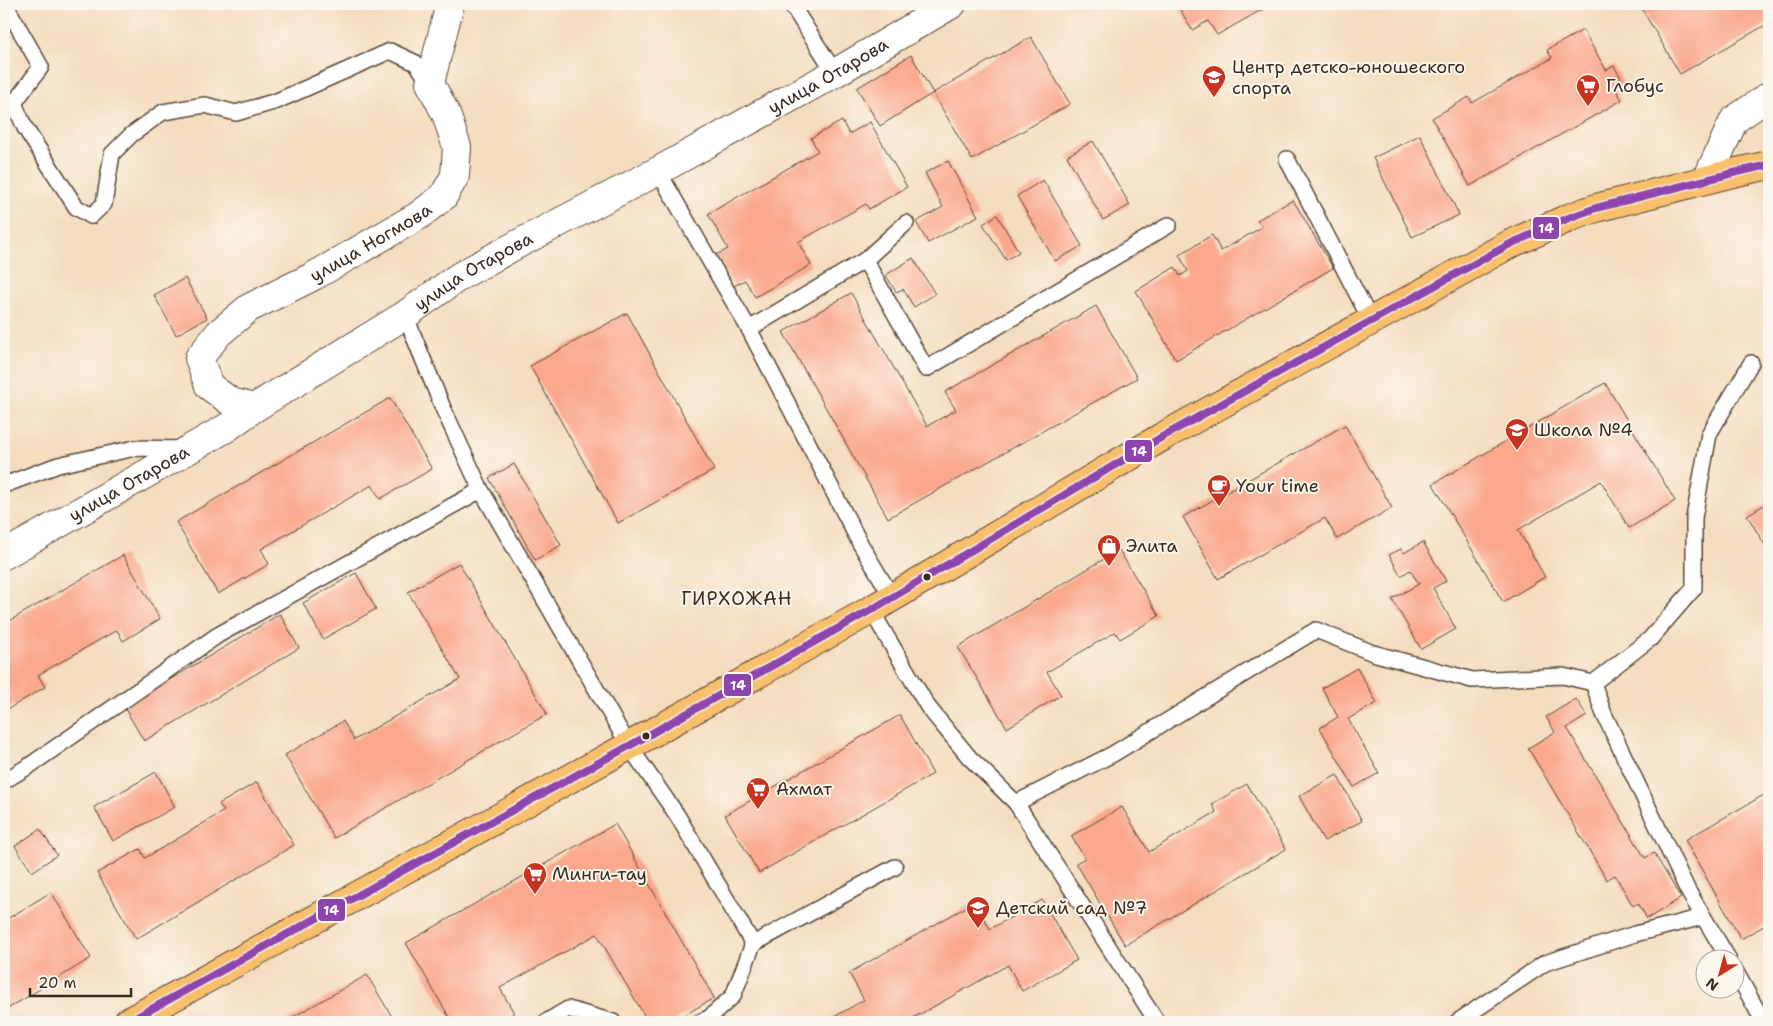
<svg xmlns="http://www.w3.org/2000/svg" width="1773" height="1026" font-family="'Shantell Sans',sans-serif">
<rect width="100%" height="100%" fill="#fbf7ec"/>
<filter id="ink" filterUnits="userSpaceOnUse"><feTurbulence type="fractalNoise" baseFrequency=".02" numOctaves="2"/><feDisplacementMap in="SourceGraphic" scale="10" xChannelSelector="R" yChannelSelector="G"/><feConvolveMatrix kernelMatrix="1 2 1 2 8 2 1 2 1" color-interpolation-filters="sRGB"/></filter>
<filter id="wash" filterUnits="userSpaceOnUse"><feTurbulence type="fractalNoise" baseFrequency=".0096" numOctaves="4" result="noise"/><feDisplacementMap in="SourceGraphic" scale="20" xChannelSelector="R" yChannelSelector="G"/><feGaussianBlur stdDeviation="1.12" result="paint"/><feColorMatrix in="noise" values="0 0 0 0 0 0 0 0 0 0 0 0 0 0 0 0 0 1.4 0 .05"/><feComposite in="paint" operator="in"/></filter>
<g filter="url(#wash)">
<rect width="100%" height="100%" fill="#f4dcbe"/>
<g id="blocks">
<g fill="#faa78c">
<polygon points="1177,4 1272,4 1217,35 1208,21 1192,30"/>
<polygon points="1639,4 1769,4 1769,23 1680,74"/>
<polygon points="1583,30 1606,70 1614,66 1624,83 1615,88 1622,100 1470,186 1432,118 1469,97 1472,103 1552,58 1547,50"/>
<polygon points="1031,37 1070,104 972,160 933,93"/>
<polygon points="911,55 933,93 880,126 857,88"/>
<polygon points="842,121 849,134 870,122 907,187 869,209 866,204 798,242 811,265 755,297 745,280 734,286 716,255 728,249 708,214 818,151 811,138"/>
<polygon points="1420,135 1459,215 1412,237 1373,158"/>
<polygon points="1093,141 1130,205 1103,220 1067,156"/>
<polygon points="948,161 978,216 928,243 916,222 943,207 925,173"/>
<polygon points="1043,180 1082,246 1055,261 1017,196"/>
<polygon points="1293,200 1333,268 1176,360 1136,291 1175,267 1180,276 1188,271 1179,255 1212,235 1221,251 1262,227 1257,220"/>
<polygon points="997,215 1019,252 1006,260 983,224"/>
<polygon points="913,258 935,294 914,307 903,289 896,292 886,275"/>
<polygon points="185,278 207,318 176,335 154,295"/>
<polygon points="851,293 927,426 956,410 945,392 1096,306 1137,378 888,518 783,332"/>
<polygon points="627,313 714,470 618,523 530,366"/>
<polygon points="1605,383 1675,501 1629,528 1601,481 1518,530 1545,577 1503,602 1433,484"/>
<polygon points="390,398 432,469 380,499 372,485 261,549 269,564 218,594 176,522"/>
<polygon points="1345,425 1392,508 1337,539 1325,518 1218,579 1183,517"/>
<polygon points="514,464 561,545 535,560 489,478"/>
<polygon points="1769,502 1769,552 1747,515"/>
<polygon points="1423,542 1446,581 1433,588 1456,629 1421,649 1392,599 1419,584 1410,570 1401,576 1389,555 1401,549 1404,553"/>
<polygon points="1119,550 1159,616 1120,639 1115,632 1047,672 1061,695 1007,728 958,647"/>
<polygon points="123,555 160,619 123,641 117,630 38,675 45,687 8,709 4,702 4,624"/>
<polygon points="459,563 547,714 334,838 285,755 343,721 354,740 460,679 408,592"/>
<polygon points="356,573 376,609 323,639 303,603"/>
<polygon points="280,614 299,648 144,741 124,707"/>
<polygon points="1357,668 1377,703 1348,719 1379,773 1354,787 1320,728 1338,717 1322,688"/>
<polygon points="1576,699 1587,716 1567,728 1645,858 1654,853 1681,898 1647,919 1638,903 1633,906 1615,875 1607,880 1528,748 1555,732 1546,717"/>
<polygon points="900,715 933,774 759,873 725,815"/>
<polygon points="156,772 175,807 113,841 94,807"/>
<polygon points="1337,775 1362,821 1324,841 1299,796"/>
<polygon points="257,782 294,845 136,939 97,873 140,849 145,858 224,811 219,804"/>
<polygon points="1247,784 1286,849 1125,945 1076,863 1085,858 1071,836 1122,807 1149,852 1216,812 1212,804"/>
<polygon points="1769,792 1769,923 1741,939 1685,840"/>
<polygon points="615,824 714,998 672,1022 648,1022 597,934 500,988 514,1013 498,1022 452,1022 406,943"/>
<polygon points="40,829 57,855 32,872 15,846"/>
<polygon points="51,892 91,958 4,1011 4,938 8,936 4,929 4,921"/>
<polygon points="1042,900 1077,960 1022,991 1008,965 906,1022 825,1022 864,1000 849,973 975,902 990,929"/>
<polygon points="367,975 395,1022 284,1022"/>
</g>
</g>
</g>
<g filter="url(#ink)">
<use href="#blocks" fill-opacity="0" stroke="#574536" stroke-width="1"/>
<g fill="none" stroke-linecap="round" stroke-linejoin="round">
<g stroke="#574536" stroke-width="18">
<g id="service">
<polyline points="5,4 41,67 14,103 25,128 76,207 91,216 104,204 112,154 131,135 163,112 205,105 236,113 277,101 390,51 416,63 430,83"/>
<polyline points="791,4 835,73"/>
<polyline points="1287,159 1371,321"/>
<polyline points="658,171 749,329 861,545 892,597"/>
<polyline points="865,260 906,223"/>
<polyline points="405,315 443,408 481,490 629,746 677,815 753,944"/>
<polyline points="749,329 865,260 926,369 1169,225"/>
<polyline points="4,485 58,465 135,448 181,449"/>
<polyline points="871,610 928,707 969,757 1016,803 1157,1022"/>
<polyline points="1593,683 1650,639 1694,588 1694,518 1709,434 1751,363"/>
<polyline points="4,781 29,766 218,635 481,490"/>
<polyline points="1016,803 1113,754 1316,630 1373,653 1472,680 1563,676 1593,683 1604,714 1688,891 1728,958"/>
<polyline points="1736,972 1758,1012"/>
<polyline points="546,1022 568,1009 613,1022"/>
<polyline points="700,1022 709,1018 733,996 753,944 895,867"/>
<polyline points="1457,1022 1545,963 1635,934 1703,917"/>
</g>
</g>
<g stroke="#574536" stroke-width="30">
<g id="minor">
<polyline points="1707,179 1734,120 1769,96"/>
<path id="s1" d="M 254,408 L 231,402 L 209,386 L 199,358 L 219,333 L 249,308 L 314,276 L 418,216 L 443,197 L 455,176 L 457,147 L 446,114 L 430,83 L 450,4"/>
<path id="s2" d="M 4,555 L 228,427 L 254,408 L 405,315 L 460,276 L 516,245 L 658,171 L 835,73 L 952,4"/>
</g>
</g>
<g stroke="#574536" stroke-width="30">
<polyline id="primary" points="128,1022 629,746 871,610 1162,437 1510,244 1571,217 1596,208 1737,172 1769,165"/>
</g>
<use href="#service" stroke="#fff" stroke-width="15"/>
<use href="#minor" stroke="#fff" stroke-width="28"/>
<use href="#primary" stroke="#f8bf6c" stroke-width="28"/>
<g stroke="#fbf7ec" stroke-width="11">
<polyline id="bus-1" points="128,1022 629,746 871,610 1162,437 1510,244 1571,217 1596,208 1737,172 1769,165"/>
</g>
<use href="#bus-1" stroke="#8e44ad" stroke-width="8"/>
</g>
</g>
<defs>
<g id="school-pin" transform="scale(1.25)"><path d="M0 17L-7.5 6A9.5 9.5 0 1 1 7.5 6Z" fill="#c8321e" stroke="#fbf7ec"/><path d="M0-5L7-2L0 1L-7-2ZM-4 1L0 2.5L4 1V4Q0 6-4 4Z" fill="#fff"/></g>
<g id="supermarket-pin" transform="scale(1.25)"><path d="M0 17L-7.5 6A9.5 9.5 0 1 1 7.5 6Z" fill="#c8321e" stroke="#fbf7ec"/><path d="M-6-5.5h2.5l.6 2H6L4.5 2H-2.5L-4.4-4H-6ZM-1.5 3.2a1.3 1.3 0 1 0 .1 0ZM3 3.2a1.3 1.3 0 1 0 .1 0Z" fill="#fff"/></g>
<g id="cafe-pin" transform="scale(1.25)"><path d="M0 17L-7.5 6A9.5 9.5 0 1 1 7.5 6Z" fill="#c8321e" stroke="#fbf7ec"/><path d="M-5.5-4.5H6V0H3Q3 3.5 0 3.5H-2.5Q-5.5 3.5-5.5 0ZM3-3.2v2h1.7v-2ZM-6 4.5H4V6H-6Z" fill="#fff"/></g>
<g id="shop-pin" transform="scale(1.25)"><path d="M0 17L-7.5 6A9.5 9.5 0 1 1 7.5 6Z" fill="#c8321e" stroke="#fbf7ec"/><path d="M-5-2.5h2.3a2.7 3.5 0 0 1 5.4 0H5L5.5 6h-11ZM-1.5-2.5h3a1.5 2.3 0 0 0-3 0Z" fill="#fff"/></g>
</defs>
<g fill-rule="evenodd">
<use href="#school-pin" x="1214" y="77"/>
<use href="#supermarket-pin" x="1588" y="86"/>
<use href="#school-pin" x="1517" y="430"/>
<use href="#cafe-pin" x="1219" y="486"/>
<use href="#shop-pin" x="1109" y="546"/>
<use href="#supermarket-pin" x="758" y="789"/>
<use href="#supermarket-pin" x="535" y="874"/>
<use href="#school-pin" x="978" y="908"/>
</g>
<g fill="#3b2a1e" stroke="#fbf7ec" stroke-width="2">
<circle cx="927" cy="577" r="4.5"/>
<circle cx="646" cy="736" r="4.5"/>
</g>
<g text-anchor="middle" stroke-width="4" stroke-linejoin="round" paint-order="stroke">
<g font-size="18" fill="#3b2a1e" stroke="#fbf7ec" text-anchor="start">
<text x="1232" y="73">Центр детско-юношеского<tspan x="1232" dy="21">спорта</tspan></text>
<text x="1606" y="92">Глобус</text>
<text x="1534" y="436">Школа №4</text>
<text x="1236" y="492">Your time</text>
<text x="1126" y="552">Элита</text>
<text x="776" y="795">Ахмат</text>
<text x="552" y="880">Минги-тау</text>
<text x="996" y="914">Детский сад №7</text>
</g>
<g font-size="18" fill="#3b2a1e" stroke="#fbf7ec">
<text dy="6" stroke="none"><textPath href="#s2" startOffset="954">улица Отарова</textPath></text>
<text dy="6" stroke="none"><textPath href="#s1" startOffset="290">улица Ногмова</textPath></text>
<text dy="6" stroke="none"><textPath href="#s2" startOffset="549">улица Отарова</textPath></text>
<text dy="6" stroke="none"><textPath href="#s2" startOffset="144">улица Отарова</textPath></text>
</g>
<g font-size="19" letter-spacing="1" fill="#3b2a1e" stroke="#fbf7ec">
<text x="737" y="605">ГИРХОЖАН</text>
</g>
</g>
<g stroke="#fbf7ec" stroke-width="2">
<rect x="1532" y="216" width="28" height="24" rx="5" fill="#8e44ad"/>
<rect x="1124" y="439" width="29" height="24" rx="5" fill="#8e44ad"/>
<rect x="723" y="673" width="29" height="24" rx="5" fill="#8e44ad"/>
<rect x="317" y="898" width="29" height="24" rx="5" fill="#8e44ad"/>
</g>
<g font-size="14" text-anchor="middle" font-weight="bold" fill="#fff">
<text x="1546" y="233">14</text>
<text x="1139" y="456">14</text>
<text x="738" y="690">14</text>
<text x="331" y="915">14</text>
</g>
<rect width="1773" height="1026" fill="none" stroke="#fbf7ec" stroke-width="20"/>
<g transform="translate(1720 974) rotate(217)"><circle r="24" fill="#fbf7ec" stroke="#aea59a"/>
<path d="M0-4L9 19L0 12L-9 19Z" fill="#c8321e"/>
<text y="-8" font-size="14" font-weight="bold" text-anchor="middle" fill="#3b2a1e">N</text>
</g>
<path d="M30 988v8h101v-8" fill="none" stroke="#3b2a1e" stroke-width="2.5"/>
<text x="38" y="988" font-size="15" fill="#3b2a1e" stroke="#fbf7ec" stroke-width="4" paint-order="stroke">20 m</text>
</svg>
